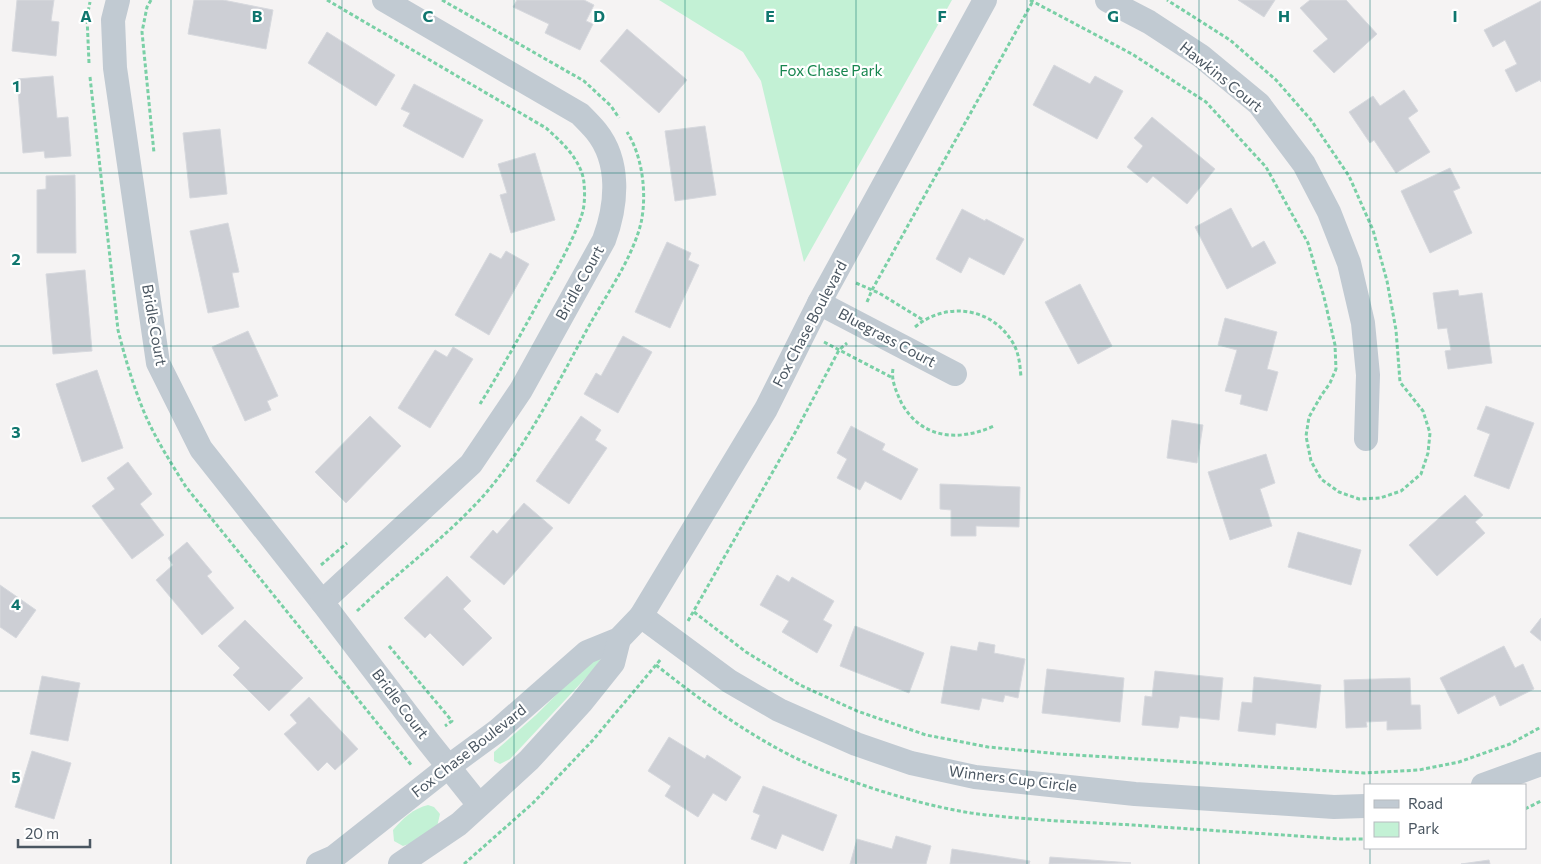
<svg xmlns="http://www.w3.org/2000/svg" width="1541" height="864" font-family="Commissioner,sans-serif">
<rect width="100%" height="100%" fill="#f5f3f3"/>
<g fill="#c3f1d5">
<polygon points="659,0 952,0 804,262 761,81 743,52"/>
<polygon points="596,655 602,657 595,668 510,759 500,764 494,761 494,752 536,715"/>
<path d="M 428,805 L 434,807 L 440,814 L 437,827 L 418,841 L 403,846 L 394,841 L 393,830 C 402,819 414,808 428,805 Z"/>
</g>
<g fill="#cdcfd5" stroke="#d7d9de">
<polygon points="17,0 54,0 51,21 59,22 56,56 12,51"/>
<polygon points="194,0 223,0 273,10 266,49 188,34"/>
<polygon points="517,0 584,0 594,5 586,21 593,24 580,50 545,33 549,24 513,7"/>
<polygon points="1238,0 1275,0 1264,17"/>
<polygon points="1310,0 1346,0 1377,34 1334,73 1313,51 1328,39 1300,8"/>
<polygon points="1541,1 1541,82 1540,80 1516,92 1505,70 1517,64 1505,40 1493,47 1484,30"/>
<polygon points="627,29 687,80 659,113 600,61"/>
<polygon points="327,32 395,75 376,106 308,63"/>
<polygon points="1054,65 1090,84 1095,76 1123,91 1097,139 1033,105"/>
<polygon points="53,76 57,118 68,117 71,156 45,158 44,151 23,153 17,79"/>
<polygon points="414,84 483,120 463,158 403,126 410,113 401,109"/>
<polygon points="1404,90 1418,111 1408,118 1430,152 1396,173 1374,140 1370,143 1349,112 1373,96 1380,106"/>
<polygon points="1152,117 1215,169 1187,204 1153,176 1147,183 1127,167 1143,146 1134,138"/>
<polygon points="705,126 716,195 675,201 665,131"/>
<polygon points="220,129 227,194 190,198 183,133"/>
<polygon points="535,153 555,220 511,233 500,195 507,193 498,164"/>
<polygon points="1450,168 1460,188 1453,191 1472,233 1430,253 1401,191"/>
<polygon points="75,175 76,253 37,253 37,190 46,189 46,176"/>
<polygon points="1231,208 1252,248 1264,241 1276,263 1227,289 1195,227"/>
<polygon points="962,209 985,221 986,219 1024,239 1004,275 969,257 961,273 936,259"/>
<polygon points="228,223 239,272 232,273 239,307 208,313 190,231"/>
<polygon points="667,242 691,253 688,260 699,265 670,328 635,312"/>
<polygon points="506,251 529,264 489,335 455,315 490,253 501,259"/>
<polygon points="85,270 92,351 53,354 46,274"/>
<polygon points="1080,284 1112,346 1078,364 1045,302"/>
<polygon points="1458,290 1459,296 1482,293 1492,363 1448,369 1445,351 1451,350 1447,328 1438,329 1433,293"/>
<polygon points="1225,318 1277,332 1267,369 1278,372 1267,411 1240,404 1242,395 1225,391 1237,350 1218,345"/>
<polygon points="248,331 278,396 267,401 271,410 245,421 212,347"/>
<polygon points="623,336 652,352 618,413 584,394 596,373 601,376"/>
<polygon points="453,347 473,359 430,428 398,408 435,350 447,357"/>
<polygon points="97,370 123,448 82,462 56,384"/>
<polygon points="1486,406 1534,423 1509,489 1474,476 1490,434 1477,429"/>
<polygon points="370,416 401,446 346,503 315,472"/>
<polygon points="581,416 601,430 595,440 607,448 569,504 536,481"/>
<polygon points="1172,420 1203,425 1197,463 1167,458"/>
<polygon points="851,426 885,444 882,450 918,469 901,500 865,481 860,490 837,478 847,459 837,453"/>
<polygon points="1266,454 1275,483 1260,489 1272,526 1230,540 1208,472"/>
<polygon points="128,462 152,494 140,504 164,535 132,559 92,506 115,489 107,478"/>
<polygon points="940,484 1020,487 1019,527 976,526 976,536 951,536 951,510 940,509"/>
<polygon points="1465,495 1483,515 1475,522 1485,533 1437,576 1409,545"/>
<polygon points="524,503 553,528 504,585 470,557 493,530 497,534"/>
<polygon points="1298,532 1361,550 1351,585 1288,567"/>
<polygon points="187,542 212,572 207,576 234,608 202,635 156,580 173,565 168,558"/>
<polygon points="777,575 789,582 792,577 834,601 823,620 832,625 817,653 782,632 789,621 760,605"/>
<polygon points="447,576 471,601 463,609 492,638 463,666 430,633 425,638 404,618"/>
<polygon points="0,585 36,610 16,638 0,627"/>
<polygon points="1541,618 1541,641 1530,632"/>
<polygon points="245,620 303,678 269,711 233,675 240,668 218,646"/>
<polygon points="855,626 924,653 909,693 840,666"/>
<polygon points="979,642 995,645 994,653 1025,659 1018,698 1005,695 1003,702 982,698 979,710 941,703 951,646 977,651"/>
<polygon points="1504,646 1515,668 1523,664 1534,689 1500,706 1495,695 1458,714 1440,678"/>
<polygon points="1047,669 1124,678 1120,722 1042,713"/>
<polygon points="1155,671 1223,678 1219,720 1180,716 1178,728 1142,725 1145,696 1152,697"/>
<polygon points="42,676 80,683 68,741 30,734"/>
<polygon points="1254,677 1321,685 1316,728 1276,723 1275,735 1238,731 1242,702 1252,703"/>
<polygon points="1410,678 1411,705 1420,705 1421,729 1387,730 1387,721 1366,722 1367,727 1346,728 1344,680"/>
<polygon points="309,697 358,749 335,770 327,762 318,771 284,734 297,723 290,715"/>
<polygon points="669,737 705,759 707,755 741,777 726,801 713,793 698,817 665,796 671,786 648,771"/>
<polygon points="32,751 71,763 54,819 15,807"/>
<polygon points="763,786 837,815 823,851 782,834 776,849 751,839 760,815 753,812"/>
<polygon points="896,836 931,846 926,864 850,864 857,839 892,849"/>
<polygon points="952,849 1030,861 1029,864 950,864"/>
<polygon points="1050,857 1131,863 1049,864"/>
<polygon points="1489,860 1490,864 1461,864"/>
</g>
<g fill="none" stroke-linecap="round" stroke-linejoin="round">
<g stroke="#7ad0a6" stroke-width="3" stroke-dasharray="4 2.5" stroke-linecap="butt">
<polyline points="151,0 147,7 142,32 154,153"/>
<path d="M 327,0 L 546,128 C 562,142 582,161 584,183 C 585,194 585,207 581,217 C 572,243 557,268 544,292 C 523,330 503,367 480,404"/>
<polyline points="442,0 584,81 611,106 619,118"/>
<polyline points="1030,0 1132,54 1206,102 1266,167 1308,243 1324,297 1335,345 1336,369 1330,383 1321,396 1309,417 1306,436 1311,461 1321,479 1339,492 1359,499 1380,498 1401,491 1421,474 1428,453 1430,433 1423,411 1400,382 1396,330 1387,281 1373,230 1349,176 1311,120 1276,80 1230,40 1167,0"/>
<polyline points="89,63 87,17 90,2"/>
<path d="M 90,77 L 118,330 C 125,358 133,385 144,412 C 155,438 171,463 186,487 L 412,766"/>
<polyline points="856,283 879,293 923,320"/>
<polyline points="867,302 872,290 1033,1"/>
<path d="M 915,327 C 946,301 992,307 1013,343 C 1019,353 1020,365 1021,377"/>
<polyline points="824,342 891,377"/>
<path d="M 893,369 C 891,380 896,391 901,402 C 921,439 958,442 994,426"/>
<polyline points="321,565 347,543"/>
<path d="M 357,611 C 399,571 446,538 485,494 C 529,443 558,382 590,324 C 608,292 632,259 641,223 C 647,195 643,157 627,132"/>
<polyline points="694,612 746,652 800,685 857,711 926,735 988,747 1060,754 1364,773 1419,770 1459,762 1510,744 1541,727"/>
<polyline points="688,621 796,431 839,350 847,343"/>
<polyline points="389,646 452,721 445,726"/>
<path d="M 656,665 C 713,710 774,754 843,778 C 884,793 928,806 971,813 C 1024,820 1079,822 1133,825 C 1202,830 1272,834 1341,839 L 1365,839"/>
<polyline points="1525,809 1541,801"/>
<polyline points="464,864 533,803 593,740 661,659"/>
</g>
<g stroke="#c1cad2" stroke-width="24">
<path d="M 118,0 L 113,20 L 115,68 L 158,363 L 201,449 L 322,602 L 471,464 L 521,390 L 604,240 C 617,205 621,162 596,131 C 591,125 585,119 580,114 L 384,0"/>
<polyline points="1107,0 1149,22 1201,56 1259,104 1304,164 1329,212 1349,263 1363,323 1368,375 1366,439"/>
<polyline points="819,303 955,374"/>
<polyline points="322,602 427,740 479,805"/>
<polyline points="641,616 729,681 779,710 856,744 911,763 975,777 1135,794 1334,807 1365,806"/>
<polyline points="1483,785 1541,764"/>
<polyline points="318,864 334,857 448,767 497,731 587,652 619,639 641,616 766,409 819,303 985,0"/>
<polyline points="400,864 459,824 529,760 581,703 613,663 619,639"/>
</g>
</g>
<path fill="none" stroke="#0f766e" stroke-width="1" stroke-opacity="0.55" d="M 171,0 L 171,864M 342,0 L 342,864M 514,0 L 514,864M 685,0 L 685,864M 856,0 L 856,864M 1027,0 L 1027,864M 1199,0 L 1199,864M 1370,0 L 1370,785M 0,173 L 1541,173M 0,346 L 1541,346M 0,518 L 1541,518M 0,691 L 1541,691M 1370,848 L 1370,864"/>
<g text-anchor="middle" stroke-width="4.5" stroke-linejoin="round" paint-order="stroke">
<g font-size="15" fill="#17864f" stroke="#fff">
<text x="831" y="76">Fox Chase Park</text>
</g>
<g font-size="15" fill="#4a5661" stroke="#fff">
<text transform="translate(1221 77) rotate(39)" y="5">Hawkins Court</text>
<text transform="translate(580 283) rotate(-61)" y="5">Bridle Court</text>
<text transform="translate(810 324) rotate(-62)" y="5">Fox Chase Boulevard</text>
<text transform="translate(154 325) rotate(80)" y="5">Bridle Court</text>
<text transform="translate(887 338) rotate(28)" y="5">Bluegrass Court</text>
<text transform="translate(400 704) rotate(53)" y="5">Bridle Court</text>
<text transform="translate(469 751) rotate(-38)" y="5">Fox Chase Boulevard</text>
<text transform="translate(1013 779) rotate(7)" y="5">Winners Cup Circle</text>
</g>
</g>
<g font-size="16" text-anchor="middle" font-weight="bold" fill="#0f766e" stroke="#fff" stroke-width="4.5" stroke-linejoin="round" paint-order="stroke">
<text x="86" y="22">A</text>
<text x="257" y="22">B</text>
<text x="428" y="22">C</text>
<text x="599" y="22">D</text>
<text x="770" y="22">E</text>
<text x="942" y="22">F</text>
<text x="1113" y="22">G</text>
<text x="1284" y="22">H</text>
<text x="1455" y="22">I</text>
<text x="16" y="92">1</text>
<text x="16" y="265">2</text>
<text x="16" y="438">3</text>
<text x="16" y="610">4</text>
<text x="16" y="783">5</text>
</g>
<rect x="1364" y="784" width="162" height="65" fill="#ffffff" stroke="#b7bbc0"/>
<rect x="1374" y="800" width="25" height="8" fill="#c1cad2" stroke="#b7bbc0"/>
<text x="1408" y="809" font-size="15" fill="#4a5661">Road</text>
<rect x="1374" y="822" width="25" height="15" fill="#c3f1d5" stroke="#b7bbc0"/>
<text x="1408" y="834" font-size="15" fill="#4a5661">Park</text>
<path d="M18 839v8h72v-8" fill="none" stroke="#4a5661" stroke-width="2.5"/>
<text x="25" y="839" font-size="15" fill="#4a5661" stroke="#ffffff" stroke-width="4" paint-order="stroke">20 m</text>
</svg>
